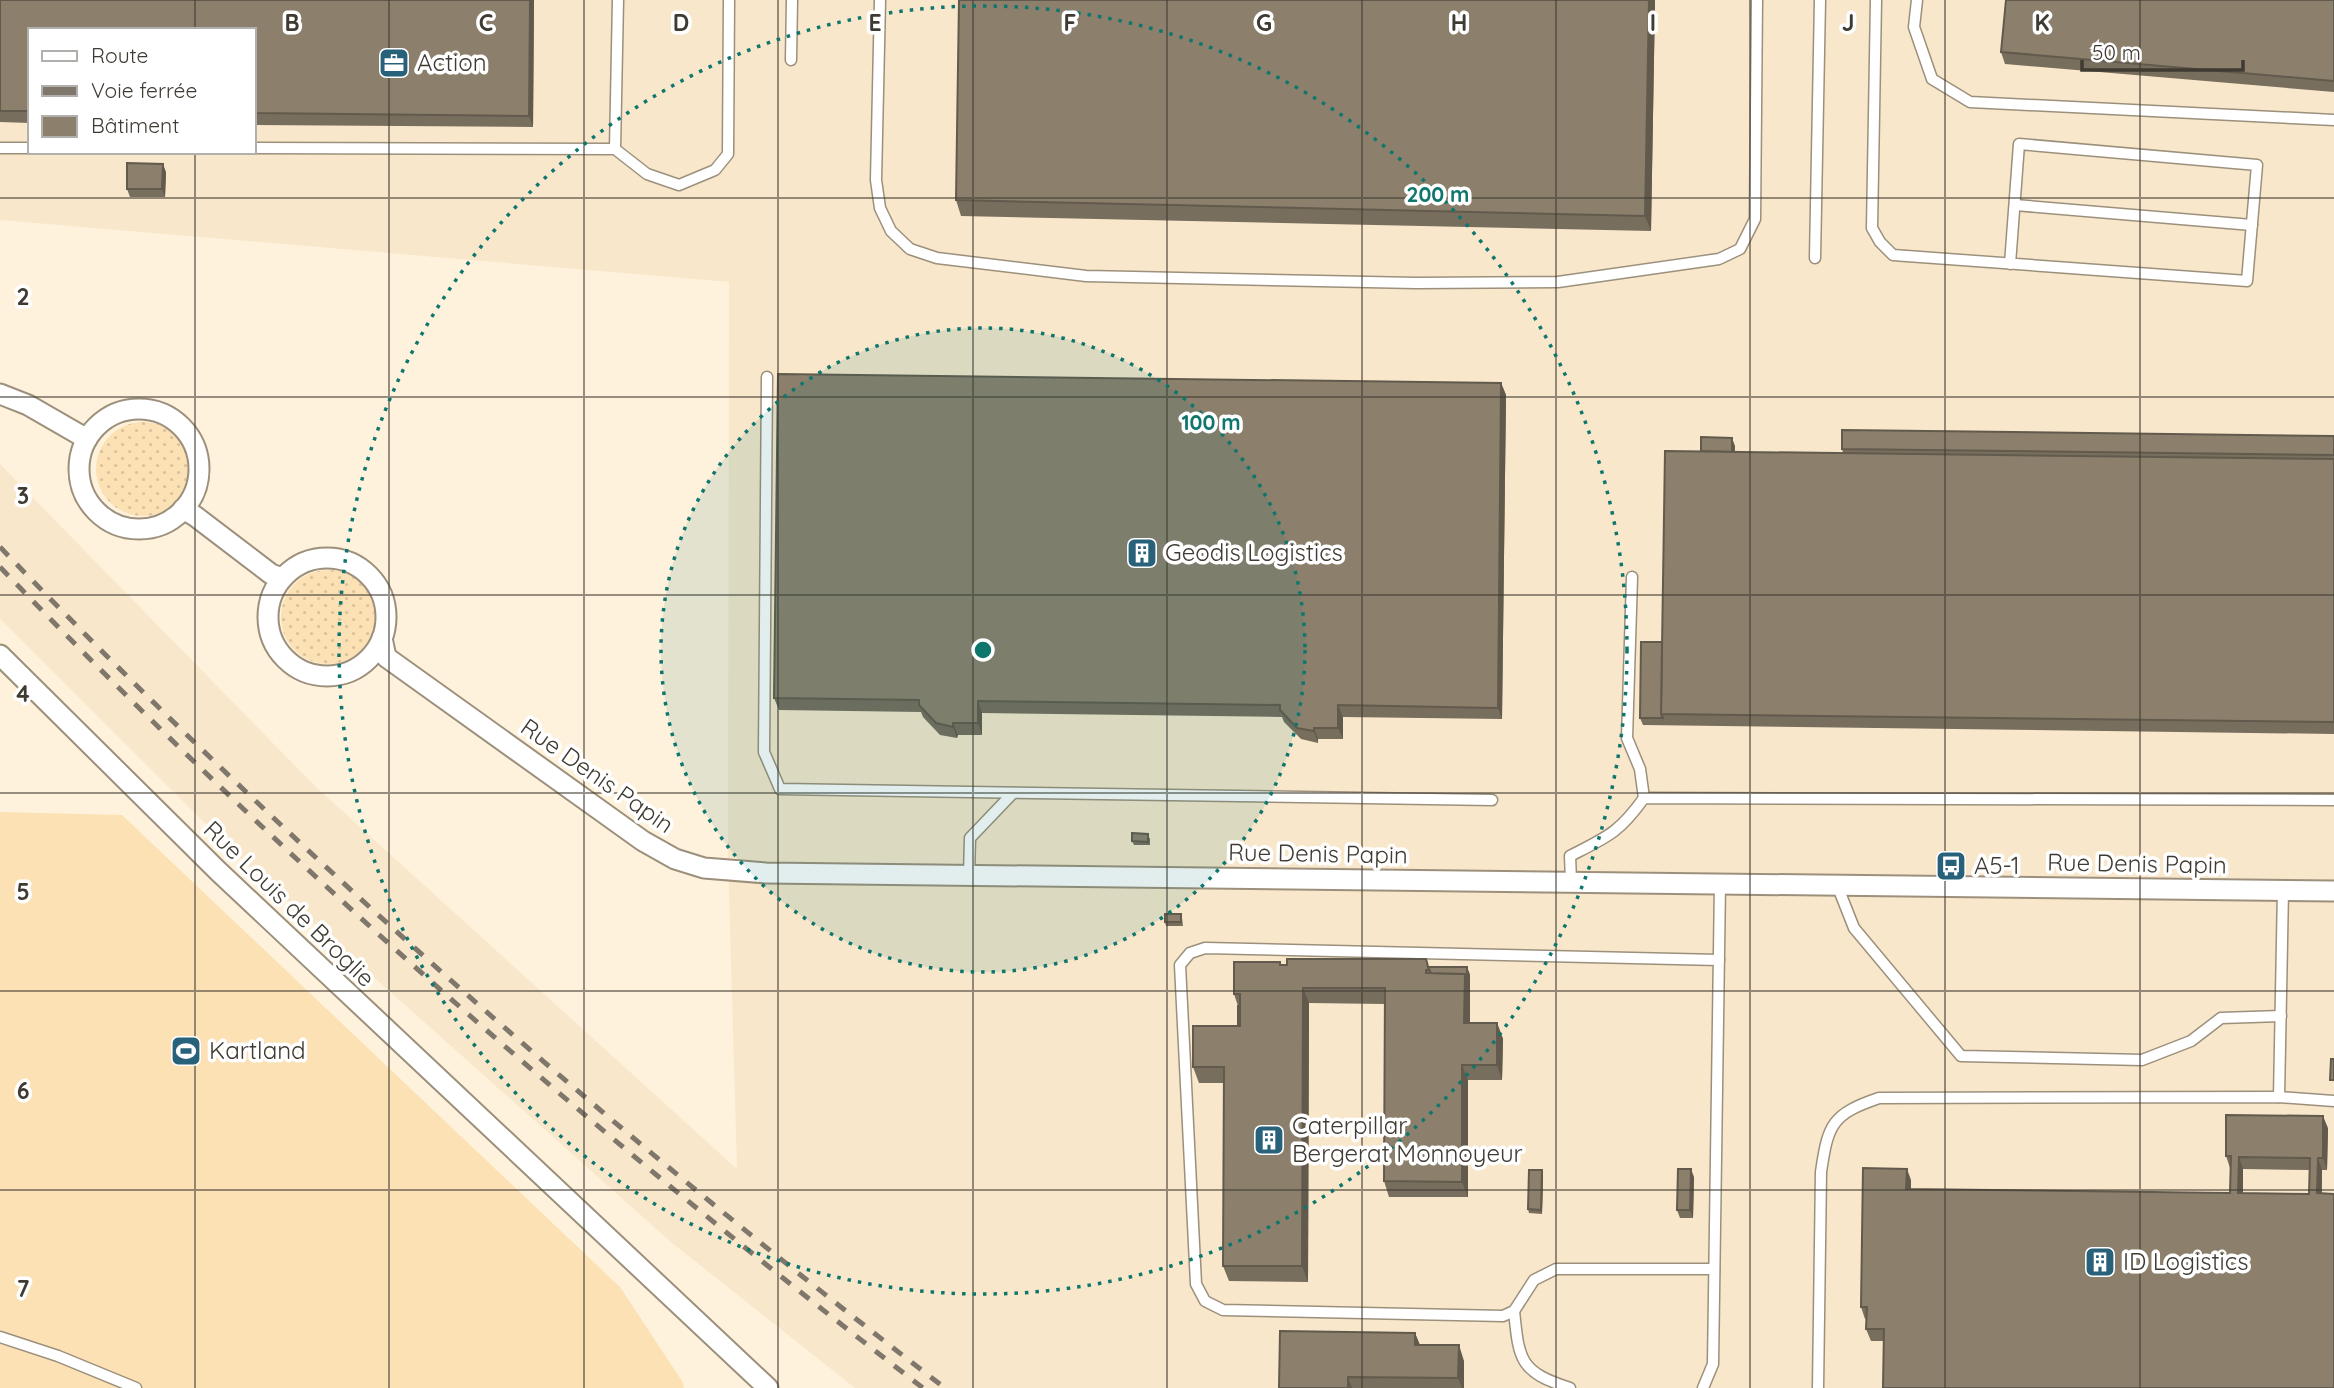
<svg xmlns="http://www.w3.org/2000/svg" width="2334" height="1388" font-family="Quicksand,sans-serif">
<defs>
<pattern id="grass-dots" width="8" height="8" patternUnits="userSpaceOnUse" patternTransform="scale(1.75)"><rect width="8" height="8" fill="#fce1b5"/><path d="M2 2h.1M6 6h.1" fill="none" stroke="#d9c29c" stroke-width="1.8" stroke-linecap="round"/></pattern>
</defs>
<rect width="100%" height="100%" fill="#fff2dc"/>
<path fill="#f8e7cb" fill-rule="evenodd" d="M 0,0 L 2334,0 L 2334,1388 L 855,1388 L 672,1243 L 240,858 L 0,619 L 0,464 L 316,787 L 737,1169 L 728,859 L 729,282 L 0,220 ZM 30,30 L 254,30 L 254,152 L 30,152 Z"/>
<g fill="url(#grass-dots)">
<circle cx="143" cy="469" r="47"/>
<circle cx="328" cy="617" r="47"/>
</g>
<polygon fill="#fce1b5" points="0,812 122,815 620,1287 682,1381 684,1388 0,1388"/>
<g fill="none" stroke-linecap="round" stroke-linejoin="round">
<g stroke="#9c907c" stroke-width="13">
<g id="lane">
<polyline points="880,0 876,180 880,208 891,231 910,249 937,258 1086,276 1416,283 1558,282 1719,259 1740,249 1755,219 1757,0"/>
<polyline points="1876,0 1872,228 1880,242 1893,255 2247,281 2257,165 2019,144 2010,264"/>
<polyline points="1917,0 1914,27 1932,79 1970,102 2334,120"/>
<polyline points="791,60 792,0"/>
<polyline points="0,148 30,148"/>
<polyline points="254,148 615,149 647,174 679,185 715,170 728,154 729,0"/>
<polyline points="615,149 618,0"/>
<polyline points="2015,205 2252,225"/>
<polyline points="1815,258 1820,0"/>
<polyline points="767,377 764,752 780,789 1492,800"/>
<polyline points="1632,577 1627,738 1640,769 1644,798"/>
<polyline points="969,875 970,838 1013,793"/>
<path d="M 1571,881 L 1570,856 C 1607,837 1619,833 1644,798 L 2334,800"/>
<polyline points="1837,885 1854,928 1961,1056 2142,1060 2191,1041 2221,1018 2281,1016"/>
<polyline points="2279,1097 2283,890"/>
<polyline points="1714,1269 1556,1269 1534,1280 1514,1311 1503,1316 1223,1310 1205,1301 1196,1284 1180,965 1190,953 1205,948 1719,960"/>
<path d="M 1514,1311 C 1519,1361 1520,1372 1570,1388"/>
<polyline points="0,1337 58,1356 136,1388"/>
<polyline points="1703,1388 1713,1364 1720,883"/>
<path d="M 1818,1388 L 1821,1172 C 1828,1124 1832,1114 1879,1098 L 2279,1097 L 2334,1101"/>
</g>
</g>
<g stroke="#9c907c" stroke-width="23">
<g id="street">
<polyline points="0,394 28,405 87,439"/>
<circle cx="139" cy="469" r="60"/>
<polyline points="183,509 195,516 271,574 282,578"/>
<circle cx="327" cy="617" r="59"/>
<polyline points="382,638 386,657 643,841 675,859 704,868 766,873 2334,891"/>
<polyline points="0,655 218,871 768,1388"/>
</g>
</g>
<use href="#lane" stroke="#fff" stroke-width="10"/>
<use href="#street" stroke="#fff" stroke-width="19"/>
<g stroke="#7f776b" stroke-width="5" stroke-dasharray="12 12" stroke-linecap="butt">
<path d="M 0,547 C 293,852 610,1131 945,1388"/>
<path d="M 0,567 C 285,864 596,1136 923,1388"/>
</g>
</g>
<g fill="#786e5e" fill-rule="evenodd">
<polygon points="0,0 534,0 533,127 254,125 254,30 30,30 30,123 0,122 0,137"/>
<polygon points="1655,0 1651,231 961,216 956,200"/>
<polygon points="2334,0 2334,92 2005,64 2001,52"/>
<polygon points="166,172 165,197 130,197 127,189"/>
<polygon points="1501,383 1506,395 1502,719 1343,717 1343,739 1318,739 1318,743 1301,739 1284,722 1282,717 982,713 982,735 958,735 957,738 940,735 923,717 921,712 779,710 774,698"/>
<polygon points="2334,436 2334,734 1643,725 1640,718 1662,642 1701,451 1735,446 1735,452 1843,453 1842,449"/>
<polygon points="1150,838 1150,845 1134,845 1132,841"/>
<polygon points="1182,918 1183,926 1166,926 1165,922"/>
<polygon points="1426,959 1428,967 1467,967 1470,975 1470,1023 1497,1023 1503,1039 1502,1080 1468,1080 1468,1197 1389,1197 1384,1181 1384,1004 1309,1003 1308,1282 1229,1281 1223,1266 1224,1083 1199,1083 1193,1067 1238,1026 1238,1006 1234,994 1281,965"/>
<path d="M 2328,1128 L 2327,1170 L 2322,1170 L 2322,1193 L 1883,1341 L 1871,1341 L 1866,1329 L 1867,1319 L 1865,1319 L 1861,1307 L 1911,1180 L 1911,1189 L 2230,1193 L 2230,1168 L 2226,1156 ZM 2243,1169 L 2310,1170 L 2309,1194 L 2243,1193 Z"/>
<polygon points="1542,1170 1543,1174 1542,1214 1529,1213 1528,1209"/>
<polygon points="1694,1177 1693,1218 1680,1218 1677,1210"/>
<polygon points="1415,1333 1420,1345 1464,1361 1464,1388 1279,1388"/>
</g>
<g fill="#625a4c">
<polygon points="530,0 534,0 533,127 529,116"/>
<polygon points="1649,0 1655,0 1651,231 1645,216"/>
<polygon points="163,164 166,172 165,197 162,189"/>
<polygon points="1501,383 1506,395 1502,719 1498,708"/>
<polygon points="1732,438 1735,446 1734,463 1732,455"/>
<polygon points="978,701 982,713 982,735 978,723"/>
<polygon points="1338,705 1343,717 1343,739 1338,728"/>
<polygon points="953,723 958,735 957,738 953,727"/>
<polygon points="1314,728 1318,739 1318,743 1314,731"/>
<polygon points="1467,967 1470,975 1470,1039 1464,1023 1465,974"/>
<polygon points="1303,988 1309,1003 1308,1282 1302,1266"/>
<polygon points="1497,1023 1503,1039 1502,1080 1497,1065"/>
<polygon points="1462,1065 1468,1080 1468,1197 1462,1182"/>
<polygon points="2323,1116 2328,1128 2327,1170 2323,1158"/>
<polygon points="2239,1157 2243,1169 2243,1205 2238,1193"/>
<polygon points="2318,1158 2322,1170 2321,1205 2317,1193"/>
<polygon points="1691,1169 1694,1177 1693,1218 1690,1210"/>
<polygon points="1907,1169 1911,1180 1911,1201 1906,1189"/>
<polygon points="1542,1170 1543,1174 1542,1214 1541,1210"/>
<polygon points="1415,1333 1421,1348 1415,1345"/>
<polygon points="1459,1345 1464,1361 1464,1388 1462,1388 1458,1378"/>
<polygon points="1348,1377 1352,1388 1348,1388"/>
</g>
<g fill="#8c806d" stroke="#625a4c" stroke-width="2" fill-rule="evenodd">
<polygon points="0,0 530,0 529,116 254,113 254,30 30,30 30,111 0,111"/>
<polygon points="959,0 1649,0 1645,216 956,200"/>
<polygon points="2006,0 2334,0 2334,81 2001,52"/>
<polygon points="127,163 163,164 162,189 127,189"/>
<polygon points="778,374 1501,383 1498,708 1338,705 1338,728 1314,728 1314,731 1297,728 1280,710 1280,705 978,701 978,723 953,723 953,727 936,723 919,705 919,700 774,698"/>
<polygon points="1842,430 2334,436 2334,455 1842,449"/>
<polygon points="1701,437 1732,438 1732,452 1701,451"/>
<polygon points="1665,451 2334,459 2334,722 1661,714"/>
<polygon points="1641,642 1662,642 1661,714 1663,718 1640,718"/>
<polygon points="1132,833 1148,834 1148,842 1132,841"/>
<rect x="1165" y="914" width="16" height="8"/>
<polygon points="1287,959 1426,959 1429,970 1426,970 1426,973 1465,974 1464,1023 1497,1023 1497,1065 1462,1065 1462,1182 1384,1181 1385,988 1303,988 1302,1266 1223,1266 1224,1067 1193,1067 1193,1026 1240,1026 1240,994 1234,994 1234,962 1280,962 1280,965 1287,965"/>
<polygon points="1428,967 1467,967 1467,981 1465,974 1431,973"/>
<rect x="1238" y="1006" width="2" height="20"/>
<polygon points="2331,1059 2334,1059 2334,1080 2330,1080"/>
<path d="M 2226,1115 L 2323,1116 L 2323,1158 L 2318,1158 L 2317,1193 L 2334,1194 L 2334,1388 L 1883,1388 L 1884,1329 L 1866,1329 L 1867,1307 L 1861,1307 L 1863,1168 L 1907,1169 L 1906,1189 L 2230,1193 L 2231,1156 L 2226,1156 ZM 2239,1157 L 2310,1158 L 2309,1194 L 2238,1193 Z"/>
<polygon points="1678,1169 1691,1169 1690,1210 1677,1210"/>
<polygon points="1529,1170 1542,1170 1541,1210 1528,1209"/>
<polygon points="1280,1331 1415,1333 1415,1345 1459,1345 1458,1378 1348,1377 1348,1388 1279,1388"/>
</g>
<path fill="none" stroke="#3f3a32" stroke-width="2" stroke-opacity="0.55" d="M 195,0 L 195,30M 389,0 L 389,1388M 584,0 L 584,1388M 778,0 L 778,1388M 973,0 L 973,1388M 1167,0 L 1167,1388M 1362,0 L 1362,1388M 1556,0 L 1556,1388M 1750,0 L 1750,1388M 1945,0 L 1945,1388M 2140,0 L 2140,1388M 195,152 L 195,1388M 0,198 L 2334,198M 0,397 L 2334,397M 0,595 L 2334,595M 0,793 L 2334,793M 0,991 L 2334,991M 0,1190 L 2334,1190"/>
<circle cx="983" cy="650" r="322" fill="#0f766e" fill-opacity=".12"/>
<g fill="none" stroke="#0f766e" stroke-width="3.5" stroke-dasharray="3.5 7">
<circle cx="983" cy="650" r="322"/>
<circle cx="983" cy="650" r="644"/>
</g>
<defs>
<g id="office-square" transform="scale(1.575)"><rect x="-9" y="-9" width="18" height="18" rx="4" fill="#27617a" stroke="#fff"/><path d="M-6-3h4V-5.5h4V-3h4V5H-6ZM-1-4.5V-3h2v-1.5ZM-6 0V1H6V0Z" fill="#fff"/></g>
<g id="building-square" transform="scale(1.575)"><rect x="-9" y="-9" width="18" height="18" rx="4" fill="#27617a" stroke="#fff"/><path d="M-4-6H4V6H1V3H-1V6H-4ZM-2.5-4.3h1.7v1.8h-1.7ZM.8-4.3h1.7v1.8H.8ZM-2.5-1h1.7V.8h-1.7ZM.8-1h1.7V.8H.8Z" fill="#fff"/></g>
<g id="bus-square" transform="scale(1.575)"><rect x="-9" y="-9" width="18" height="18" rx="4" fill="#27617a" stroke="#fff"/><path d="M-5-6H5V4H4V6H2V4H-2V6H-4V4H-5ZM-3.5-4V0h7V-4ZM-3.5 1.2v1.5H-2V1.2ZM2 1.2v1.5H3.5V1.2Z" fill="#fff"/></g>
<g id="stadium-square" transform="scale(1.575)"><rect x="-9" y="-9" width="18" height="18" rx="4" fill="#27617a" stroke="#fff"/><path d="M0-5a6.5 5 0 1 0 0 10a6.5 5 0 1 0 0-10ZM-3.5-1.8h7v3.6h-7Z" fill="#fff"/></g>
</defs>
<g fill-rule="evenodd">
<use href="#office-square" x="394" y="63"/>
<use href="#building-square" x="1142" y="553"/>
<use href="#bus-square" x="1951" y="866"/>
<use href="#stadium-square" x="186" y="1051"/>
<use href="#building-square" x="1269" y="1140"/>
<use href="#building-square" x="2100" y="1262"/>
</g>
<g text-anchor="middle" stroke-width="7" stroke-linejoin="round" paint-order="stroke">
<g font-size="24" fill="#3f3a32" stroke="#fff" text-anchor="start">
<text x="417" y="71">Action</text>
<text x="1165" y="561">Geodis Logistics</text>
<text x="1974" y="874">A5-1</text>
<text x="209" y="1059">Kartland</text>
<text x="1292" y="1134">Caterpillar<tspan x="1292" dy="28">Bergerat Monnoyeur</tspan></text>
<text x="2123" y="1270">ID Logistics</text>
</g>
<g font-size="24" fill="#3f3a32" stroke="#fff">
<text transform="translate(597 776) rotate(35)" y="8">Rue Denis Papin</text>
<text transform="translate(1318 854) rotate(1)" y="8">Rue Denis Papin</text>
<text transform="translate(2137 864) rotate(1)" y="8">Rue Denis Papin</text>
<text transform="translate(289 904) rotate(44)" y="8">Rue Louis de Broglie</text>
</g>
</g>
<g font-size="23" text-anchor="middle" font-weight="bold" fill="#3f3a32" stroke="#fff" stroke-width="7" stroke-linejoin="round" paint-order="stroke">
<text x="292" y="31">B</text>
<text x="486" y="31">C</text>
<text x="681" y="31">D</text>
<text x="875" y="31">E</text>
<text x="1070" y="31">F</text>
<text x="1264" y="31">G</text>
<text x="1459" y="31">H</text>
<text x="1653" y="31">I</text>
<text x="1848" y="31">J</text>
<text x="2042" y="31">K</text>
<text x="23" y="305">2</text>
<text x="23" y="504">3</text>
<text x="23" y="702">4</text>
<text x="23" y="900">5</text>
<text x="23" y="1099">6</text>
<text x="23" y="1297">7</text>
</g>
<circle cx="983" cy="650" r="10" fill="#0f766e" stroke="#fff" stroke-width="3.5"/>
<g font-size="21" text-anchor="middle" font-weight="bold" fill="#0f766e" stroke="#fff" stroke-width="7" stroke-linejoin="round" paint-order="stroke">
<text x="1438" y="202">200 m</text>
<text x="1211" y="430">100 m</text>
</g>
<rect x="28" y="28" width="228" height="126" fill="#ffffff" stroke="#b2b0ad" stroke-width="2"/>
<rect x="42" y="51" width="35" height="10" fill="#ffffff" stroke="#b2b0ad" stroke-width="2"/>
<text x="91" y="63" font-size="21" fill="#3f3a32">Route</text>
<rect x="42" y="86" width="35" height="10" fill="#7f776b" stroke="#b2b0ad" stroke-width="2"/>
<text x="91" y="98" font-size="21" fill="#3f3a32">Voie ferrée</text>
<rect x="42" y="116" width="35" height="21" fill="#8c806d" stroke="#b2b0ad" stroke-width="2"/>
<text x="91" y="133" font-size="21" fill="#3f3a32">Bâtiment</text>
<path d="M2082 60v10h161v-10" fill="none" stroke="#3f3a32" stroke-width="3.5"/>
<text x="2092" y="60" font-size="21" fill="#3f3a32" stroke="#ffffff" stroke-width="5" paint-order="stroke">50 m</text>
</svg>
